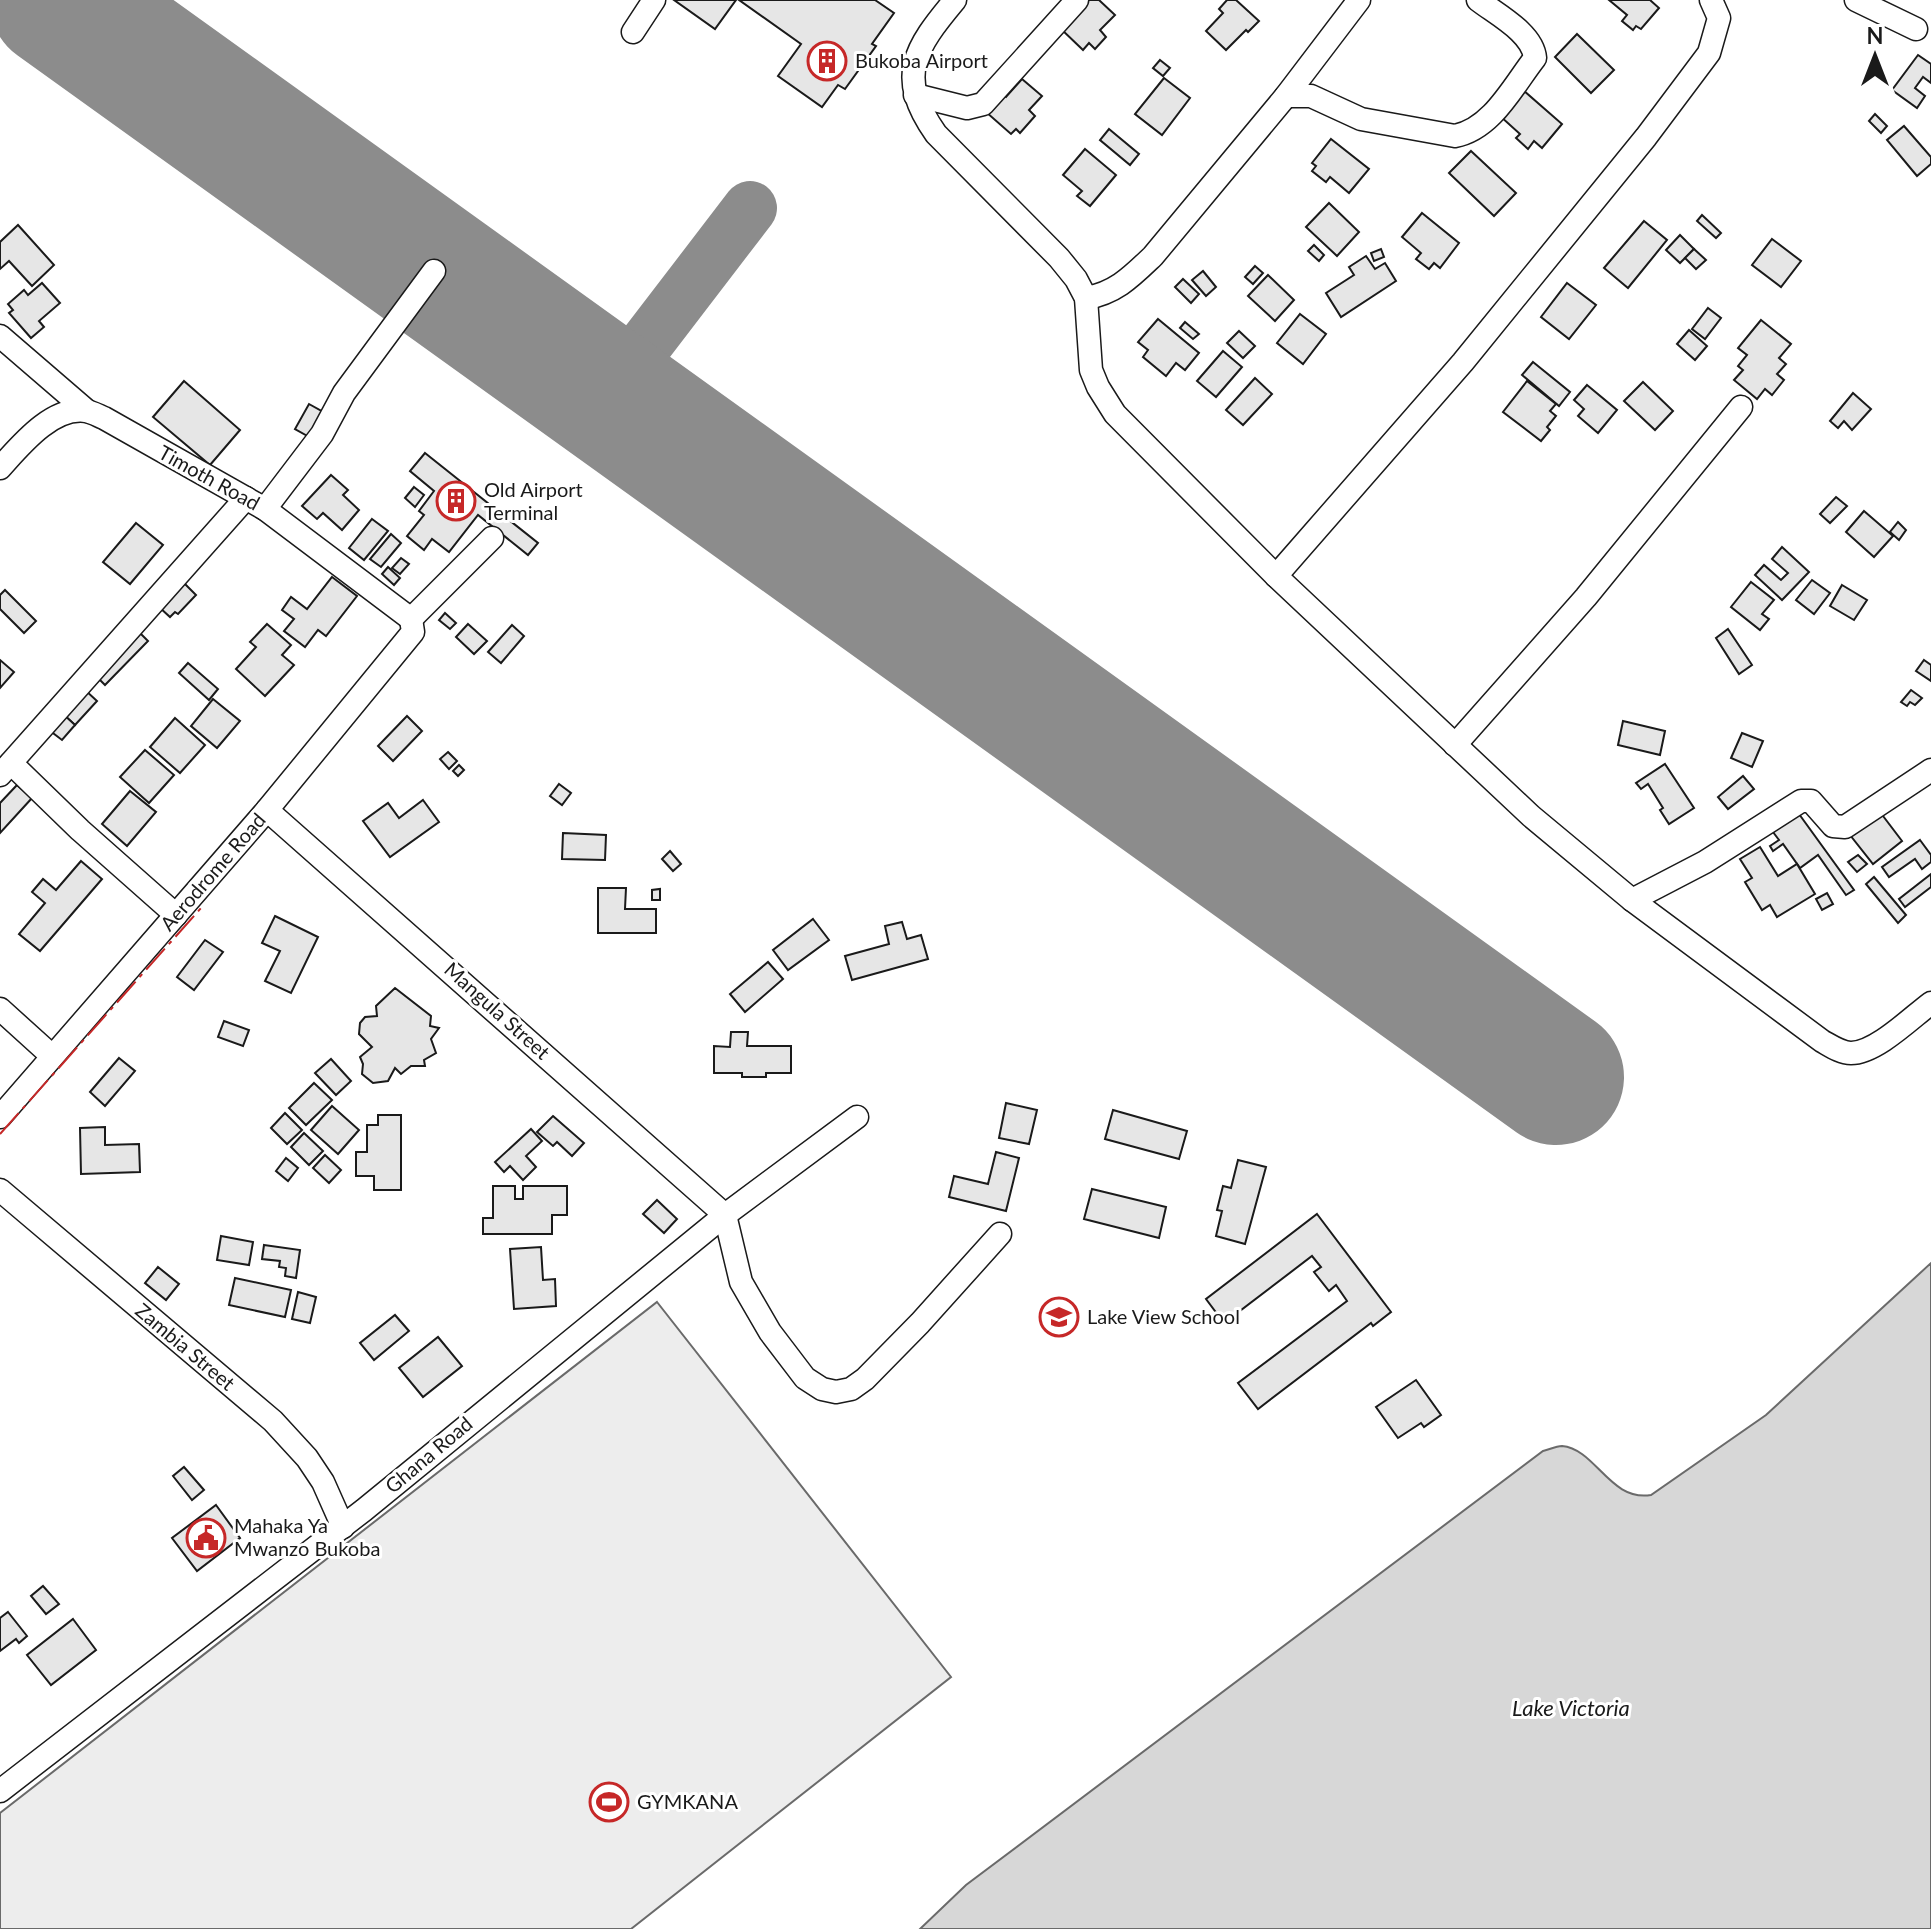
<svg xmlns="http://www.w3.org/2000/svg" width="1931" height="1929" font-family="Lato,sans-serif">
<rect width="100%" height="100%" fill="#fff"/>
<polygon fill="#ededed" stroke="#6a6a6a" stroke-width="2" points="657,1302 951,1677 631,1929 0,1929 0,1813"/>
<path fill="#d7d7d7" stroke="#6a6a6a" stroke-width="2" d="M 1931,1263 L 1931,1929 L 920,1929 L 966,1885 L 1543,1451 C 1548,1450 1556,1446 1562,1446 C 1596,1449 1610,1502 1651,1495 L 1766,1415 Z"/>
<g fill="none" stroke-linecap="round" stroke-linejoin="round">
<polyline stroke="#8c8c8c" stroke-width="54" points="629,366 750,208"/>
<polyline stroke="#8c8c8c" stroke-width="136" points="57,0 1556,1077"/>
</g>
<g fill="#e6e6e6" stroke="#1a1a1a" stroke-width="2">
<polygon points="674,0 736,0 715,29"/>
<polygon points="739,0 875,0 894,13 872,44 876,46 845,89 838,85 822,107 778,76 801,44"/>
<polygon points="1087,0 1099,0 1115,15 1100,30 1106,37 1095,49 1089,43 1083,50 1060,28"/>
<polygon points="1227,0 1236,0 1259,21 1248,32 1246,30 1226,50 1206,31 1223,13 1219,9"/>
<polygon points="1609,0 1650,0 1659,8 1641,29 1636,26 1633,30 1622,21 1627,15"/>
<polygon points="1577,34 1614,70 1591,93 1555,57"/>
<polygon points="1918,55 1931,64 1931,83 1923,77 1915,88 1925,96 1917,108 1892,90"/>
<polygon points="1160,60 1170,68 1163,76 1153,68"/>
<polygon points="1164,78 1190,98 1162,135 1135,114"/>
<polygon points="1022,79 1042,96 1029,110 1035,116 1020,133 1016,129 1011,134 986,112 1002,94 1006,97"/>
<polygon points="1523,90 1562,124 1542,148 1534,141 1528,149 1516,138 1520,134 1500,116"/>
<polygon points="1875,114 1887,126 1881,133 1869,121"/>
<polygon points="1904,126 1931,157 1931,164 1917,176 1887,140"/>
<polygon points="1109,129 1139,154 1130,165 1100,140"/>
<polygon points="1331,139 1369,169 1349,193 1330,177 1326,182 1312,171 1316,166 1312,163"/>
<polygon points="1085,149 1116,175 1090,206 1077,196 1082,191 1063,175"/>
<polygon points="1471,151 1516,193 1494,216 1449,173"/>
<polygon points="1329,203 1359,232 1337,256 1306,227"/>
<polygon points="1422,213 1459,243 1440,268 1434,263 1429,269 1416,259 1421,253 1402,237"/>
<polygon points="1702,215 1721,233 1716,238 1697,221"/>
<polygon points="1644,221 1667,240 1628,288 1604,268"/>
<polygon points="18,225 54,265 32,286 9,261 0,269 0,242"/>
<polygon points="1680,235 1694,249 1680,263 1666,250"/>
<polygon points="1772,239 1801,261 1781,287 1752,265"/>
<polygon points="1314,245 1324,255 1319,261 1308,251"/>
<polygon points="1381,249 1384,257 1374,261 1371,253"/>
<polygon points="1694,249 1706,260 1696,269 1685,258"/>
<polygon points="1366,256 1375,269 1385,263 1396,281 1341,317 1326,293 1354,275 1349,267"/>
<polygon points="1255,266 1263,273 1253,284 1245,277"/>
<polygon points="1203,271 1216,287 1206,296 1192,280"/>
<polygon points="1268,275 1294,300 1275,321 1248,296"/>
<polygon points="1183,279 1199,294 1191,303 1175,287"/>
<polygon points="42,283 60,303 39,321 44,327 31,338 9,313 13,310 8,304 24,290 28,295"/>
<polygon points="1567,283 1596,305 1569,339 1541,317"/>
<polygon points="1708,308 1721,318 1705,339 1692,329"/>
<polygon points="1300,314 1326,334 1303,364 1277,343"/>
<polygon points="1158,319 1199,353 1185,370 1176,363 1166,376 1143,357 1148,350 1138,342"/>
<polygon points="1761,320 1791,344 1779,358 1786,364 1777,374 1784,380 1772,395 1765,389 1757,399 1734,380 1743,370 1738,366 1747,355 1738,348"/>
<polygon points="1185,322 1199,334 1193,339 1180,328"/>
<polygon points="1689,330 1707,346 1695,360 1677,344"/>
<polygon points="1239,331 1255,346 1243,358 1227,343"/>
<polygon points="1223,351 1242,367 1216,397 1197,381"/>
<polygon points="1533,362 1570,392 1559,406 1522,375"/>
<polygon points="1255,378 1272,394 1243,425 1226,410"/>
<polygon points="184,381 240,430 210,465 153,417"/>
<polygon points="1527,381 1556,404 1550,411 1556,416 1547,427 1550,430 1541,441 1503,412"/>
<polygon points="1643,382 1673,411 1655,430 1624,401"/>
<polygon points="1587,385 1617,410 1598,433 1578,416 1584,409 1574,400"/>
<polygon points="1853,393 1871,409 1852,430 1844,421 1838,428 1830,421"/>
<polygon points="309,404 325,413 311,438 295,429"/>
<polygon points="425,453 538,543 528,555 478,515 449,552 432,539 424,550 407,536 424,515 419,511 434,491 410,471"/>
<polygon points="331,475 348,490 343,495 359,510 342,530 323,513 317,519 302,506"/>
<polygon points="414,487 424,495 415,507 405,498"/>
<polygon points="1836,497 1847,506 1830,523 1820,514"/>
<polygon points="1864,511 1893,536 1874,557 1846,532"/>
<polygon points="372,519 388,531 364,560 349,548"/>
<polygon points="1898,522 1906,530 1899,540 1890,532"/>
<polygon points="136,523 163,545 130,584 103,562"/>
<polygon points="391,534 401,543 381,567 370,559"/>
<polygon points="1782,547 1809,572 1782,600 1755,575 1764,565 1781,580 1788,573 1772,559"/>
<polygon points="401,558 409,564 400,574 392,568"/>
<polygon points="388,567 400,578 394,585 382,574"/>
<polygon points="332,577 357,596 326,636 318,630 305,647 284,631 294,619 282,610 291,597 307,609"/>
<polygon points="1812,580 1830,593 1814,614 1796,600"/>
<polygon points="183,582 196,595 178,614 175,612 170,617 159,607"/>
<polygon points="1751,582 1774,600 1762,614 1769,619 1760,630 1731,607"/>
<polygon points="1842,585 1867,600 1854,620 1830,606"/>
<polygon points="5,590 36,621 24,633 0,609 0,595"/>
<polygon points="445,613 456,623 450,629 439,620"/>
<polygon points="267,624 291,645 282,655 294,665 265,696 236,669 256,647 250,642"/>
<polygon points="468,624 487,641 474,654 456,637"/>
<polygon points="512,625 524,636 501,663 488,652"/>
<polygon points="1728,629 1752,665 1739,674 1716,638"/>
<polygon points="138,631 148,641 105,685 95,675"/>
<polygon points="0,660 14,672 0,688"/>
<polygon points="1924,660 1931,665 1931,681 1916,671"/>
<polygon points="188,663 218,689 209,700 179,673"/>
<polygon points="84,689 97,701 75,725 62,713"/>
<polygon points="1911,690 1922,698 1915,705 1910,702 1907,706 1901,702"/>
<polygon points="213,699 240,721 217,748 191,726"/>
<polygon points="62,713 75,725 62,740 49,730"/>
<polygon points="407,716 422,731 393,761 378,746"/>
<polygon points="175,718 205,745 180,773 150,747"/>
<polygon points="1623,721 1665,731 1660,755 1618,745"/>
<polygon points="1742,733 1763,741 1752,767 1731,758"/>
<polygon points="145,750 174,775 149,803 120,777"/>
<polygon points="448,752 457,761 449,769 440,759"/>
<polygon points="1665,764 1694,808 1669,824 1660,810 1663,808 1648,784 1641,789 1636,783"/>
<polygon points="459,765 464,770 458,776 453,771"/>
<polygon points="1743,776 1754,789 1728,809 1718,797"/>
<polygon points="559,784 571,793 562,805 550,796"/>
<polygon points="17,785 32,798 0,833 0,803"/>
<polygon points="130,791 156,812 127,846 102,824"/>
<polygon points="423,800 439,822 390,857 363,821 388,803 399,818"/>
<polygon points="1880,812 1902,841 1873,864 1850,835"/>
<polygon points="1799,814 1854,890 1846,895 1818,855 1800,868 1783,844 1773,851 1770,846 1779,840 1773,832"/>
<polygon points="563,833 606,835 605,860 562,859"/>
<polygon points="1920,840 1931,855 1931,862 1922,869 1915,859 1889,877 1882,867"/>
<polygon points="1760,847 1778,876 1797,864 1815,894 1777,917 1770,905 1762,910 1745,882 1752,878 1740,859"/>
<polygon points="670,851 681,864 673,871 662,859"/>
<polygon points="1858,855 1867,864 1857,872 1848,862"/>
<polygon points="81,861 102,879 40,951 19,934 45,903 32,892 43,879 56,890"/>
<polygon points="1931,874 1931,887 1905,907 1899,899"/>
<polygon points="1874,877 1906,915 1898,923 1866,884"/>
<polygon points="598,888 626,888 625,909 656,909 656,933 598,933"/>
<polygon points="660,889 660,900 652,900 652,890"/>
<polygon points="1827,893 1833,904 1822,910 1816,899"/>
<polygon points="275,916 318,937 291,993 265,981 280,951 262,943"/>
<polygon points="813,919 829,940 788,970 773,950"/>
<polygon points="902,922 907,939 921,935 928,959 852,980 845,956 889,944 885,926"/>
<polygon points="205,940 223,952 194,990 177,977"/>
<polygon points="768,962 783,979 745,1012 730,994"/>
<polygon points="395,988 431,1016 430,1026 439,1028 431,1039 436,1053 424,1060 425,1066 411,1066 401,1074 395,1068 388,1081 373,1083 362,1074 363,1064 360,1057 372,1047 359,1034 360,1023 365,1017 377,1016 376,1006"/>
<polygon points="224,1021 249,1030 243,1046 218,1037"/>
<polygon points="731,1032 748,1032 747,1046 791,1046 791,1073 766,1073 766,1077 742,1077 742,1073 714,1073 714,1046 730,1047"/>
<polygon points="119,1058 135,1071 105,1106 90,1092"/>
<polygon points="331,1059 351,1081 336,1095 315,1073"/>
<polygon points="314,1083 332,1100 306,1125 289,1108"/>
<polygon points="1006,1103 1037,1110 1029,1144 999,1138"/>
<polygon points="332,1106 359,1130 338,1154 311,1130"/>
<polygon points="1113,1110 1187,1131 1179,1159 1105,1139"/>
<polygon points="285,1113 302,1130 287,1144 271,1128"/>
<polygon points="378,1115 401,1115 401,1190 374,1190 374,1176 356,1176 356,1152 367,1152 367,1125 378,1125"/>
<polygon points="553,1116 584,1143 572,1156 557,1142 553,1146 537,1132"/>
<polygon points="105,1127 105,1145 139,1144 140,1172 81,1174 80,1128"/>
<polygon points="531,1129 542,1141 526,1156 536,1167 523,1180 510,1166 504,1172 495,1162"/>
<polygon points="304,1133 323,1151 309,1165 291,1147"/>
<polygon points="996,1152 1019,1158 1006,1211 949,1197 954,1176 988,1184"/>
<polygon points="325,1155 341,1170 329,1183 313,1168"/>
<polygon points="286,1158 298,1168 288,1181 276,1171"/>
<polygon points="1238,1160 1266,1167 1245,1244 1216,1236 1222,1211 1217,1210 1223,1186 1231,1188"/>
<polygon points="493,1186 515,1186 515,1199 523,1199 523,1186 567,1186 567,1215 552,1215 552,1234 483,1234 483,1218 493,1218"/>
<polygon points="1092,1189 1166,1207 1159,1238 1084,1219"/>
<polygon points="657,1200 677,1219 664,1233 643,1214"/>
<polygon points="1317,1214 1391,1312 1373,1326 1371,1323 1258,1409 1238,1383 1347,1301 1336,1285 1329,1291 1314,1272 1321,1267 1312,1256 1224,1323 1206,1299"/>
<polygon points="221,1236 253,1242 249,1265 217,1260"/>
<polygon points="264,1245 300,1250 296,1278 285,1276 286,1268 279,1267 280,1261 262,1259"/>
<polygon points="541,1247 543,1280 555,1279 556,1306 514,1309 510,1249"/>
<polygon points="158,1267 179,1284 166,1300 145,1283"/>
<polygon points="235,1278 291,1290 285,1317 229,1305"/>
<polygon points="298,1292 316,1297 310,1323 292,1319"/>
<polygon points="395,1315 409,1331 374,1360 360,1343"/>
<polygon points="438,1337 462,1366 423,1397 399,1368"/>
<polygon points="1416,1380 1441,1415 1424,1427 1421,1423 1398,1438 1376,1407"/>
<polygon points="184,1467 204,1490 192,1500 173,1476"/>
<polygon points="216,1505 240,1538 197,1571 172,1538"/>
<polygon points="43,1586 59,1604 46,1614 31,1596"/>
<polygon points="8,1612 27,1636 19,1643 16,1639 0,1651 0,1618"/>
<polygon points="73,1619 96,1650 51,1685 27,1655"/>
</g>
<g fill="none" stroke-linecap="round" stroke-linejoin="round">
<g stroke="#1a1a1a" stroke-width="25">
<g id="minor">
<path d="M 955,0 C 915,48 895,76 936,134 L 1059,258 L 1076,279 L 1086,298 L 1091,370 L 1098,387 L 1115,414 L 1276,576 L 1531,816 L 1632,900 L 1822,1041 C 1831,1046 1841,1053 1851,1053 C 1876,1053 1912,1017 1931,1003"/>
<polyline points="1856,0 1916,29"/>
<polyline points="633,32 654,0"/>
<polyline points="915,95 967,108 983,104 1077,0"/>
<path d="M 1286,96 L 1311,96 L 1361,119 L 1455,136 C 1492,129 1513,86 1535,58 C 1533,33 1496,14 1478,0"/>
<path d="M 1086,298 C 1116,293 1132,276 1153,256 L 1286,96 L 1359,0"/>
<polyline points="0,336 87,411"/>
<path d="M 0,468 C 20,446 52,406 86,411 C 92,412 99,416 104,418 L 265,509 L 411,619"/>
<polyline points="265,509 322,434 344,393 434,271"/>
<polyline points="1276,576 1463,362 1646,137 1709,53 1719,18 1711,0"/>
<polyline points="411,619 492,538"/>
<polyline points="1455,745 1586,597 1741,407"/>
<polyline points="11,763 80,830 176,915"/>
<polyline points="0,775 246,498"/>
<polyline points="267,810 725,1215 741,1282 770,1332 805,1378 822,1389 836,1392 851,1389 865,1379 920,1323 1000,1234"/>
<polyline points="1632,900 1705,862 1801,801 1811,801 1833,826 1845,827 1931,770"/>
<polyline points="0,1009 52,1056"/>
<polyline points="0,1117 267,810 413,632 411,619"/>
<polyline points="0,1190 273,1421 307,1458 323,1482 343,1527"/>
<polyline points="0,1791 364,1510 725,1215 857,1117"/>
</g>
</g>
<use href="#minor" stroke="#fff" stroke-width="22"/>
<polyline stroke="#c62828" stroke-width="2" stroke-dasharray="28 6 4 6" stroke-linecap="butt" points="0,1134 201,908"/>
</g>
<defs>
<g id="building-ring" transform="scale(2)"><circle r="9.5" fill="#fff" stroke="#c62828" stroke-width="1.5"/><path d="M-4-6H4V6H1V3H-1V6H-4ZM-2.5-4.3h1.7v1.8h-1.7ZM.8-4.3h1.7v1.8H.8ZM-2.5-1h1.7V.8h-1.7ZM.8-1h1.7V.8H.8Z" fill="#c62828"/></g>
<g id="school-ring" transform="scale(2)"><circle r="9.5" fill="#fff" stroke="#c62828" stroke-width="1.5"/><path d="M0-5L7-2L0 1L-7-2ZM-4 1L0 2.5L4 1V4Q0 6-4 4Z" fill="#c62828"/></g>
<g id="civic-ring" transform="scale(2)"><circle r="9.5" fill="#fff" stroke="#c62828" stroke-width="1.5"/><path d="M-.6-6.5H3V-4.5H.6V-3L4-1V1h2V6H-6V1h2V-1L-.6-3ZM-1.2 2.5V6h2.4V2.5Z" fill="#c62828"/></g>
<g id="stadium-ring" transform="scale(2)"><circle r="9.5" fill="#fff" stroke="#c62828" stroke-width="1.5"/><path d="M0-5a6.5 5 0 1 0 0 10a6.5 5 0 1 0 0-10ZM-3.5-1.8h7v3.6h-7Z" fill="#c62828"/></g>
</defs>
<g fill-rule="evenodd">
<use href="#building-ring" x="827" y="61"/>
<use href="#building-ring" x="456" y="501"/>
<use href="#school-ring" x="1059" y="1317"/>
<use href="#civic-ring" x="206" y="1538"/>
<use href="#stadium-ring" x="609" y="1802"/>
</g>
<g text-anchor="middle" stroke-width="6" stroke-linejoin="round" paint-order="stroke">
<g font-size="20" fill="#1a1a1a" stroke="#fff" text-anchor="start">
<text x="855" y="68">Bukoba Airport</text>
<text x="484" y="497">Old Airport<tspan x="484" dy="23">Terminal</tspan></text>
<text x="1087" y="1324">Lake View School</text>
<text x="234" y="1533">Mahaka Ya<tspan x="234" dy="23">Mwanzo Bukoba</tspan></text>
<text x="637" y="1809">GYMKANA</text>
</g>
<g font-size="20" fill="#1a1a1a" stroke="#fff">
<text transform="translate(209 478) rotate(29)" y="7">Timoth Road</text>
<text transform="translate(213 872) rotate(-49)" y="7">Aerodrome Road</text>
<text transform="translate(497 1011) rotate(42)" y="7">Mangula Street</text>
<text transform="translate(185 1347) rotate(40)" y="7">Zambia Street</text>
<text transform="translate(429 1455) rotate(-40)" y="7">Ghana Road</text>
</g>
<g font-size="22" font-style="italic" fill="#1a1a1a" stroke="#fff">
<text x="1571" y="1716">Lake Victoria</text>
</g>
</g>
<g transform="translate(1875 56)" stroke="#ffffff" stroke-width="6" paint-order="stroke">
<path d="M0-6L14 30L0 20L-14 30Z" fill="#1a1a1a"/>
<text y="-12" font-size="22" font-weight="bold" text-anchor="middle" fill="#1a1a1a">N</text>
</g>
</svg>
